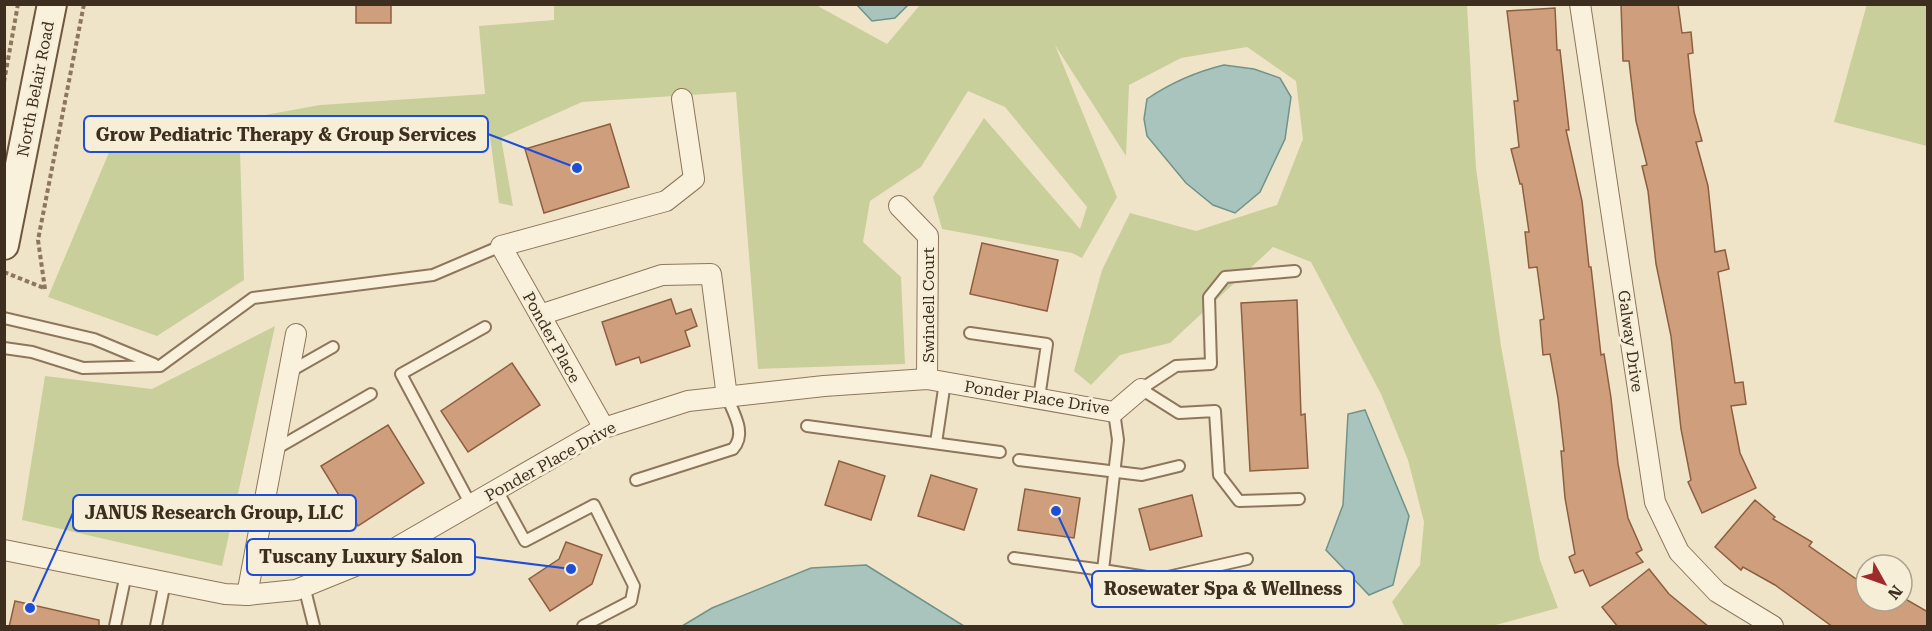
<svg xmlns="http://www.w3.org/2000/svg" width="1932" height="631" font-family="'Roboto Serif',serif">
<rect width="100%" height="100%" fill="#f0e4c8"/>
<g fill="#c9cf9b">
<polygon points="1867,4 1927,5 1927,146 1834,122"/>
<polygon points="554,5 816,5 887,44 920,5 1467,5 1476,168 1501,346 1540,560 1558,608 1492,626 1404,626 1392,602 1420,565 1424,522 1408,460 1381,394 1311,262 1273,247 1170,343 1120,355 1091,385 1074,371 1102,270 1130,213 1196,231 1277,205 1303,139 1296,81 1247,47 1181,58 1129,85 1126,156 1055,45 1117,197 1082,258 1072,253 942,229 933,197 984,118 1080,229 1087,207 1005,107 968,91 921,167 870,201 863,242 901,277 905,364 758,369 736,92 582,102 501,138 513,206 499,203 488,123 240,150 244,280 157,336 48,297 113,143 320,105 485,94 479,26 554,20"/>
<polygon points="275,326 222,566 22,520 45,376 152,389"/>
</g>
<g fill="#a9c4bc" stroke="#6f938a" stroke-width="1.5">
<polygon points="857,5 908,5 895,18 872,21"/>
<path d="M 1224,65 L 1254,69 L 1280,78 L 1291,97 L 1285,139 L 1260,192 L 1235,213 L 1213,205 L 1186,183 L 1147,136 L 1144,119 L 1147,99 C 1172,82 1195,72 1224,65 Z"/>
<polygon points="1365,410 1409,516 1393,585 1369,595 1326,550 1343,505 1348,414"/>
<polygon points="866,565 964,626 682,626 712,608 811,568"/>
</g>
<g fill="#cf9f7d" stroke="#8d5f41" stroke-width="1.5">
<rect x="356" y="4" width="35" height="19"/>
<polygon points="1621,4 1678,4 1682,33 1691,32 1693,53 1688,54 1694,112 1702,141 1696,142 1708,186 1715,252 1725,250 1729,269 1718,272 1735,383 1743,382 1746,404 1731,406 1740,453 1756,488 1702,513 1688,482 1691,480 1681,429 1671,336 1656,264 1648,191 1642,166 1647,165 1636,121 1629,61 1623,61"/>
<polygon points="1555,8 1557,50 1560,50 1569,130 1566,130 1582,201 1589,267 1591,267 1601,355 1604,354 1611,398 1618,464 1628,518 1642,550 1636,553 1643,562 1590,586 1583,570 1575,573 1569,557 1575,554 1565,498 1561,451 1564,451 1558,398 1550,354 1543,355 1540,320 1544,319 1537,267 1529,268 1525,232 1529,232 1522,184 1520,184 1511,149 1519,147 1514,101 1518,101 1507,11"/>
<polygon points="610,124 629,187 544,213 525,149"/>
<polygon points="982,243 1058,260 1047,311 970,294"/>
<polygon points="671,299 676,314 691,309 697,326 685,331 690,346 641,363 639,357 616,365 602,322"/>
<polygon points="1297,300 1301,415 1305,414 1308,468 1250,471 1241,303"/>
<polygon points="512,363 540,405 468,452 441,411"/>
<polygon points="388,425 424,483 358,526 321,466"/>
<polygon points="839,461 885,476 871,520 825,505"/>
<polygon points="931,475 977,489 964,530 918,516"/>
<polygon points="1025,489 1080,498 1074,538 1018,530"/>
<polygon points="1192,495 1202,536 1150,550 1139,509"/>
<polygon points="1755,500 1775,517 1773,519 1812,542 1809,546 1866,586 1866,601 1902,601 1902,597 1928,612 1928,627 1833,627 1775,585 1743,567 1741,570 1715,547"/>
<polygon points="566,542 602,555 592,584 550,611 529,579 559,559"/>
<polygon points="1649,569 1669,594 1709,627 1618,627 1602,607"/>
<polygon points="15,601 99,620 99,627 9,627"/>
</g>
<g fill="none" stroke-linecap="round" stroke-linejoin="round">
<g stroke="#8d765c" stroke-width="14">
<g id="lane">
<polyline points="1295,271 1225,277 1209,297 1211,364 1176,366 1141,389 1179,413 1215,411 1219,475 1239,501 1299,499"/>
<polyline points="4,318 94,339 154,364"/>
<polyline points="970,333 1047,344 1039,398"/>
<polyline points="4,348 32,352 83,368 160,366 253,298 433,275 501,246"/>
<polyline points="289,372 333,347"/>
<polyline points="1114,412 1118,440 1103,570 1159,579 1247,559"/>
<polyline points="807,426 1000,452"/>
<polyline points="936,443 945,382"/>
<polyline points="274,450 371,394"/>
<polyline points="1019,460 1142,475 1179,466"/>
<path d="M 636,480 L 733,449 C 747,434 734,414 727,397"/>
<polyline points="497,490 525,541 594,505 634,586 631,601 583,626"/>
<polyline points="471,505 401,374 485,327"/>
<path d="M 260,523 C 288,523 308,519 334,508"/>
<polyline points="1014,558 1103,570"/>
<polyline points="304,586 314,626"/>
<polyline points="115,626 126,574"/>
<polyline points="156,626 165,582"/>
</g>
</g>
<g stroke="#8d765c" stroke-width="22">
<g id="street">
<polyline points="1580,4 1655,502 1679,552 1717,592 1773,626"/>
<polyline points="899,206 928,236 927,379"/>
<polyline points="540,315 662,275 711,274 727,397"/>
<polyline points="604,428 501,246 666,201 694,179 682,99"/>
<polyline points="4,550 225,594 247,595 296,590 387,553 604,428 688,401 824,386 927,379 1114,412 1141,389"/>
<polyline points="247,595 296,334"/>
</g>
</g>
<g stroke="#6f573f" stroke-width="32">
<polyline id="secondary" points="4,245 52,4"/>
</g>
<g stroke="#8d765c" stroke-width="4" stroke-dasharray="4.5 3" stroke-linecap="butt">
<polyline points="4,82 18,4"/>
<polyline points="4,272 44,288"/>
<polyline points="45,289 38,240 84,4"/>
</g>
<use href="#lane" stroke="#faf1dc" stroke-width="10"/>
<use href="#street" stroke="#faf1dc" stroke-width="20"/>
<use href="#secondary" stroke="#faf1dc" stroke-width="28"/>
</g>
<g text-anchor="middle" stroke-width="6" stroke-linejoin="round" paint-order="stroke">
<g font-size="16" fill="#3d2e20" stroke="#f7eed8">
<text transform="translate(35 89) rotate(-79)" y="6">North Belair Road</text>
<text transform="translate(928 305) rotate(-90)" y="6">Swindell Court</text>
<text transform="translate(552 337) rotate(61)" y="6">Ponder Place</text>
<text transform="translate(1631 341) rotate(82)" y="6">Galway Drive</text>
<text transform="translate(1037 397) rotate(9)" y="6">Ponder Place Drive</text>
<text transform="translate(550 461) rotate(-29)" y="6">Ponder Place Drive</text>
</g>
</g>
<path fill="none" stroke="#1d4ed8" stroke-width="2" d="M577 168L488 134M30 608L73 513M571 569L475 557M1056 511L1092 589"/>
<g fill="#1d4ed8" stroke="#f7eed8" stroke-width="2">
<circle cx="577" cy="168" r="6"/>
<circle cx="30" cy="608" r="6"/>
<circle cx="571" cy="569" r="6"/>
<circle cx="1056" cy="511" r="6"/>
</g>
<g fill="#f7eed8" stroke="#1d4ed8" stroke-width="2">
<rect x="84" y="116" width="404" height="36" rx="6"/>
<rect x="73" y="495" width="283" height="36" rx="6"/>
<rect x="247" y="539" width="228" height="36" rx="6"/>
<rect x="1092" y="571" width="262" height="36" rx="6"/>
</g>
<g font-size="18" text-anchor="middle" font-weight="bold" fill="#3d2e20">
<text x="286" y="141">Grow Pediatric Therapy &amp; Group Services</text>
<text x="214" y="519">JANUS Research Group, LLC</text>
<text x="361" y="563">Tuscany Luxury Salon</text>
<text x="1223" y="595">Rosewater Spa &amp; Wellness</text>
</g>
<rect width="1932" height="631" fill="none" stroke="#3d2e20" stroke-width="12"/>
<g transform="translate(1884 583) rotate(130)"><circle r="28" fill="#f7eed8" stroke="#ada18e" stroke-width="1.5"/>
<path d="M0-4.5L10 22L0 15L-10 22Z" fill="#9e2a2b"/>
<text y="-9" font-size="16" font-weight="bold" text-anchor="middle" fill="#3d2e20">N</text>
</g>
</svg>
